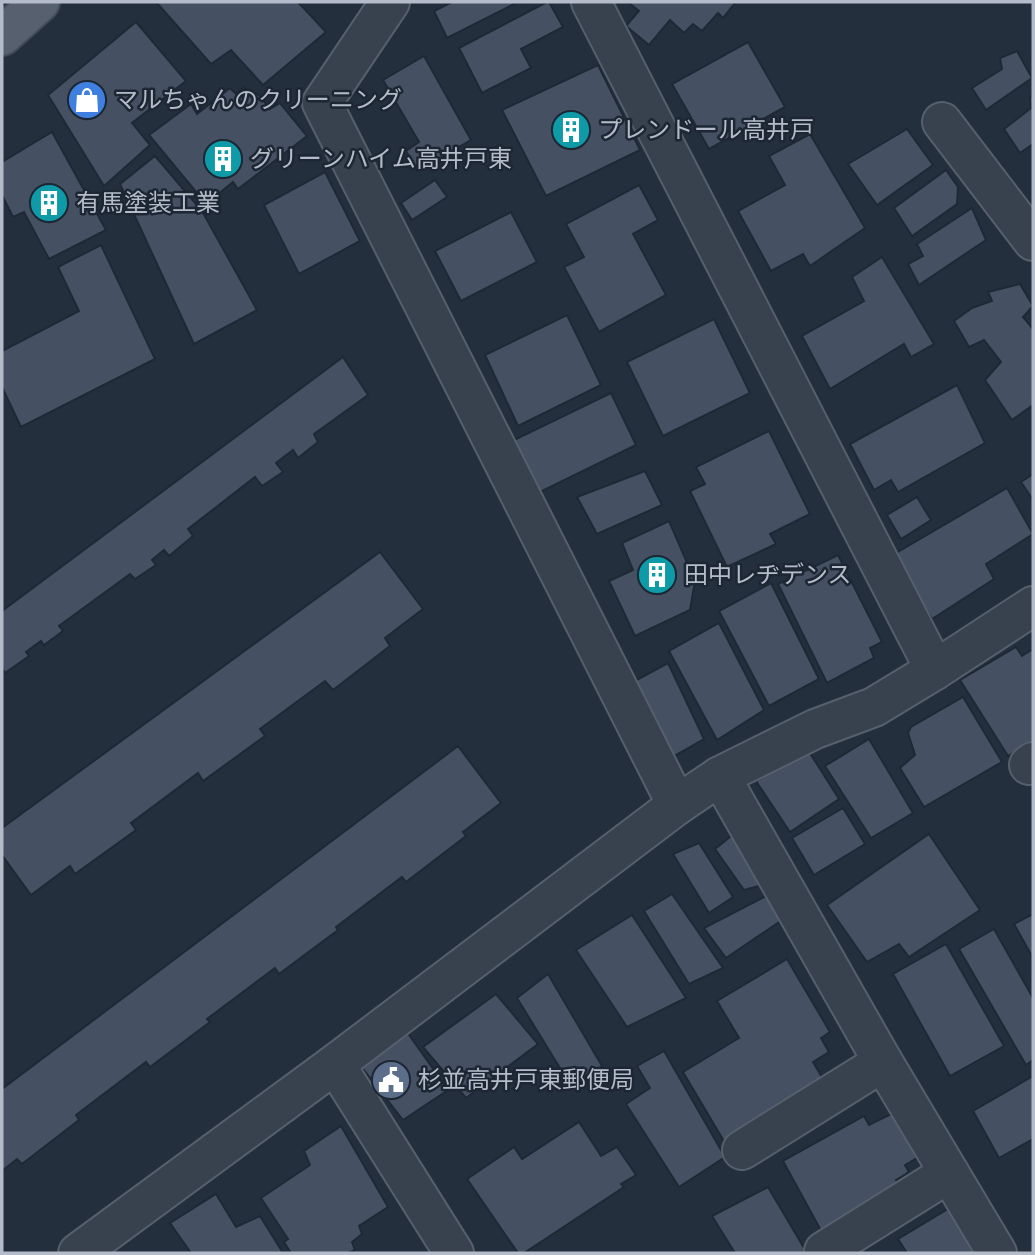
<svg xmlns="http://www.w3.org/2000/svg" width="1035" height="1255" font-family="Figtree,'Noto Sans JP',sans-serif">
<rect width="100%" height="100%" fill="#242f3e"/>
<g fill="#455162" stroke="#1f2835" stroke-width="2">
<polygon points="156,2 298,2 326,32 263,85 231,50 211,64"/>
<polygon points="452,2 518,2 447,38 434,11"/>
<polygon points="547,2 549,2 563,27 521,49 531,68 482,93 459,48"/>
<polygon points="630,2 736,2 723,18 718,13 702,31 693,24 684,33 670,20 649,45 626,26 639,11 629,3"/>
<polygon points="136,22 186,81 132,123 150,145 104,186 48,95"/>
<polygon points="748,42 785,107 709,149 672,84"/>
<polygon points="1017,51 1032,78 986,110 972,88 1002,69 1000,58"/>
<polygon points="424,56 471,140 417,171 406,151 419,142 383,80"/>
<polygon points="598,65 640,150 546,196 502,110"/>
<polygon points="244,87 251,97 258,94 270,109 280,103 307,136 238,189 233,182 206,204 149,135 191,104 197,114 230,88 236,94"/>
<polygon points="1033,96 1033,144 1020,153 1004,129 1031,108 1030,97"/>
<polygon points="907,129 933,165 877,205 848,164"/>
<polygon points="52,132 106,230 49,259 24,212 13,217 2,195 2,162"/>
<polygon points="810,134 865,228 810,266 803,254 771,271 738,211 785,185 769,156"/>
<polygon points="155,156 202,211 257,310 194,344 120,184"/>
<polygon points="946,170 958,187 957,204 912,236 894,208"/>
<polygon points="325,172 360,241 299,274 264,205"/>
<polygon points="435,180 447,197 412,220 401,203"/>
<polygon points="639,185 658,220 633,234 666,295 599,332 564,267 584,257 566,224"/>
<polygon points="972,208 986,240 919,285 908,264 923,256 917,244"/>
<polygon points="511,212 537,262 461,301 435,251"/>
<polygon points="101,245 155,359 21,427 2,387 2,351 79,311 58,267"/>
<polygon points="882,257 934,344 911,357 904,344 830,389 802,336 864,301 852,277"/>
<polygon points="1020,284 1033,306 1023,317 1033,329 1033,405 1012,420 985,380 1001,362 984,340 969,347 954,321 972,308 992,301 988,292"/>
<polygon points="567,315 601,385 518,426 485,355"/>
<polygon points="714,319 750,393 663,436 627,362"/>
<polygon points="343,357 368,395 314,434 318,442 298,458 293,450 276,463 283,472 262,486 255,477 188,529 193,536 169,556 164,550 152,560 156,565 135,579 130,574 59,626 63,631 44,645 41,641 26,652 29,656 5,673 2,668 2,611"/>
<polygon points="957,385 985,443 898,492 891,480 874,490 850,444"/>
<polygon points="611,393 636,445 538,493 514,440"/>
<polygon points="769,431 810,514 770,534 776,544 727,567 690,491 705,484 696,467"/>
<polygon points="645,471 662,505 597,534 577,497"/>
<polygon points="1033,474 1033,500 1021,482"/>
<polygon points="1007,488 1033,534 986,564 994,579 932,619 891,556"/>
<polygon points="917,497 931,520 901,539 887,515"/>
<polygon points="669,521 695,581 690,610 635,636 609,581 633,570 622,543"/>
<polygon points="380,552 423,609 385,638 390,646 333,690 325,681 260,729 265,736 203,781 198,773 131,823 136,830 75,874 70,866 31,895 2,855 2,828"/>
<polygon points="838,555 882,642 870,648 874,658 827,683 778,584"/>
<polygon points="771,583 819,679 769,706 719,611"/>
<polygon points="719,623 764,710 717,740 669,651"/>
<polygon points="1016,647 1022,656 1033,649 1033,742 1008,756 960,680"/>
<polygon points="668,663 704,739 667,760 631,683"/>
<polygon points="963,697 1002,762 924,807 900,768 915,755 908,733 911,727"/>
<polygon points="869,739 913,813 871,838 825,766"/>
<polygon points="458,746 501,803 463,832 466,836 406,882 402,877 336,927 338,930 279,974 275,968 207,1019 210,1022 150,1067 146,1062 76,1115 79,1120 22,1164 17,1159 2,1171 2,1089"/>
<polygon points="808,750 839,799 790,832 756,781"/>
<polygon points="843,808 865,844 814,875 792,838"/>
<polygon points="736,832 770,883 744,890 715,849"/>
<polygon points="929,834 980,910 909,957 899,944 867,962 827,905"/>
<polygon points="699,843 733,897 709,913 673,854"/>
<polygon points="672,894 723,968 689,984 644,911"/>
<polygon points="770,894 785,918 726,958 704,928"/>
<polygon points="1033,914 1033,958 1014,924"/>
<polygon points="632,915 686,998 627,1027 576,950"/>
<polygon points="994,929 1033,998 1033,1060 1026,1065 959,949"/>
<polygon points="946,944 1004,1046 950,1076 893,974"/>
<polygon points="787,959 830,1032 821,1038 829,1052 813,1062 823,1079 725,1143 683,1072 739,1038 717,1001"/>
<polygon points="548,974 602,1066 571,1086 517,998"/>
<polygon points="496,994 538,1044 466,1098 423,1047"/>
<polygon points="407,1032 448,1090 403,1120 360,1065"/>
<polygon points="664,1051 725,1157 679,1187 626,1104 650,1088 637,1066"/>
<polygon points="1033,1076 1033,1139 999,1158 973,1111"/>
<polygon points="893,1113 917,1158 905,1165 909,1172 896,1180 902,1192 824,1236 783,1161 864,1116 869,1125"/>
<polygon points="579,1122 601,1156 617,1147 636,1175 621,1184 624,1187 524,1253 518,1253 467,1179 514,1147 522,1159"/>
<polygon points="341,1126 388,1207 359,1226 362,1234 352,1242 355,1250 348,1253 291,1253 284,1242 288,1239 261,1198 310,1165 304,1151"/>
<polygon points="768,1187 807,1253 735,1253 712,1216"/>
<polygon points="216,1194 236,1227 260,1216 283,1253 191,1253 170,1223"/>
<polygon points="948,1209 975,1253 907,1253 898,1239"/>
</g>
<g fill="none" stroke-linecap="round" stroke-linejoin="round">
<g stroke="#565f6c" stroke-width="42">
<g id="minor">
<polyline points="390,2 322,103 677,805"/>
<polyline points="591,2 935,670"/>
<polyline points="942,122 1033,241"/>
<polyline points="1029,765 1033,762"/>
<polyline points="720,776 883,1062 997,1253"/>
<polyline points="335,1064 454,1253"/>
<polyline points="742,1150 883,1062"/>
<polyline points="824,1251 949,1173"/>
<polyline points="78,1253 335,1064 677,805 720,776 815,729 874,707 935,670 1033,606"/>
</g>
</g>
<g stroke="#414a57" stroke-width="42">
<polyline id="major" points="2,36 40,2"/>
</g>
<use href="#minor" stroke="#38414e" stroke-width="38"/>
<use href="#major" stroke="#56606e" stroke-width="38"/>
</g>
<defs>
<g id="shop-disc" transform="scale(2.0125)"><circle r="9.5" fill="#3f7fe0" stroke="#1d2633"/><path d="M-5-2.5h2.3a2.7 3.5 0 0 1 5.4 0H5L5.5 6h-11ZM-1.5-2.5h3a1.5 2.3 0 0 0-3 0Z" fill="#fff"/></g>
<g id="building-disc" transform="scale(2.0125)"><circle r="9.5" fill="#0f9aa8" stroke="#1d2633"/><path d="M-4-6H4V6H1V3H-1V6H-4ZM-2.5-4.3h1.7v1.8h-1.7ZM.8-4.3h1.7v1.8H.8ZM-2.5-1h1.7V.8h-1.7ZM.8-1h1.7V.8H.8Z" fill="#fff"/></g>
<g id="civic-disc" transform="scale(2.0125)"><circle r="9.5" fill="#5c6f8a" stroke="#1d2633"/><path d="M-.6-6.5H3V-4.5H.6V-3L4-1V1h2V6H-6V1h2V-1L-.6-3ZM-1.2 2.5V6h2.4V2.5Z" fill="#fff"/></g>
</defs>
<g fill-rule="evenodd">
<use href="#shop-disc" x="87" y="100"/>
<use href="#building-disc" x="571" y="130"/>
<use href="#building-disc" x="223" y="159"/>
<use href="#building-disc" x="49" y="203"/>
<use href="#building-disc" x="657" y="575"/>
<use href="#civic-disc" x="391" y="1080"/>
</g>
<g text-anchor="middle" stroke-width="5" stroke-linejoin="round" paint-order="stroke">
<g font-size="24" fill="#b4bcc9" stroke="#1d2633" text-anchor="start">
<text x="114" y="108">マルちゃんのクリーニング</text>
<text x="598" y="138">プレンドール高井戸</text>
<text x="250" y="167">グリーンハイム高井戸東</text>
<text x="76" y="211">有馬塗装工業</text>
<text x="684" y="583">田中レヂデンス</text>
<text x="418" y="1088">杉並高井戸東郵便局</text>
</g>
</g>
<rect width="1035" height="1255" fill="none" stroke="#b4bcc9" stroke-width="7"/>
</svg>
